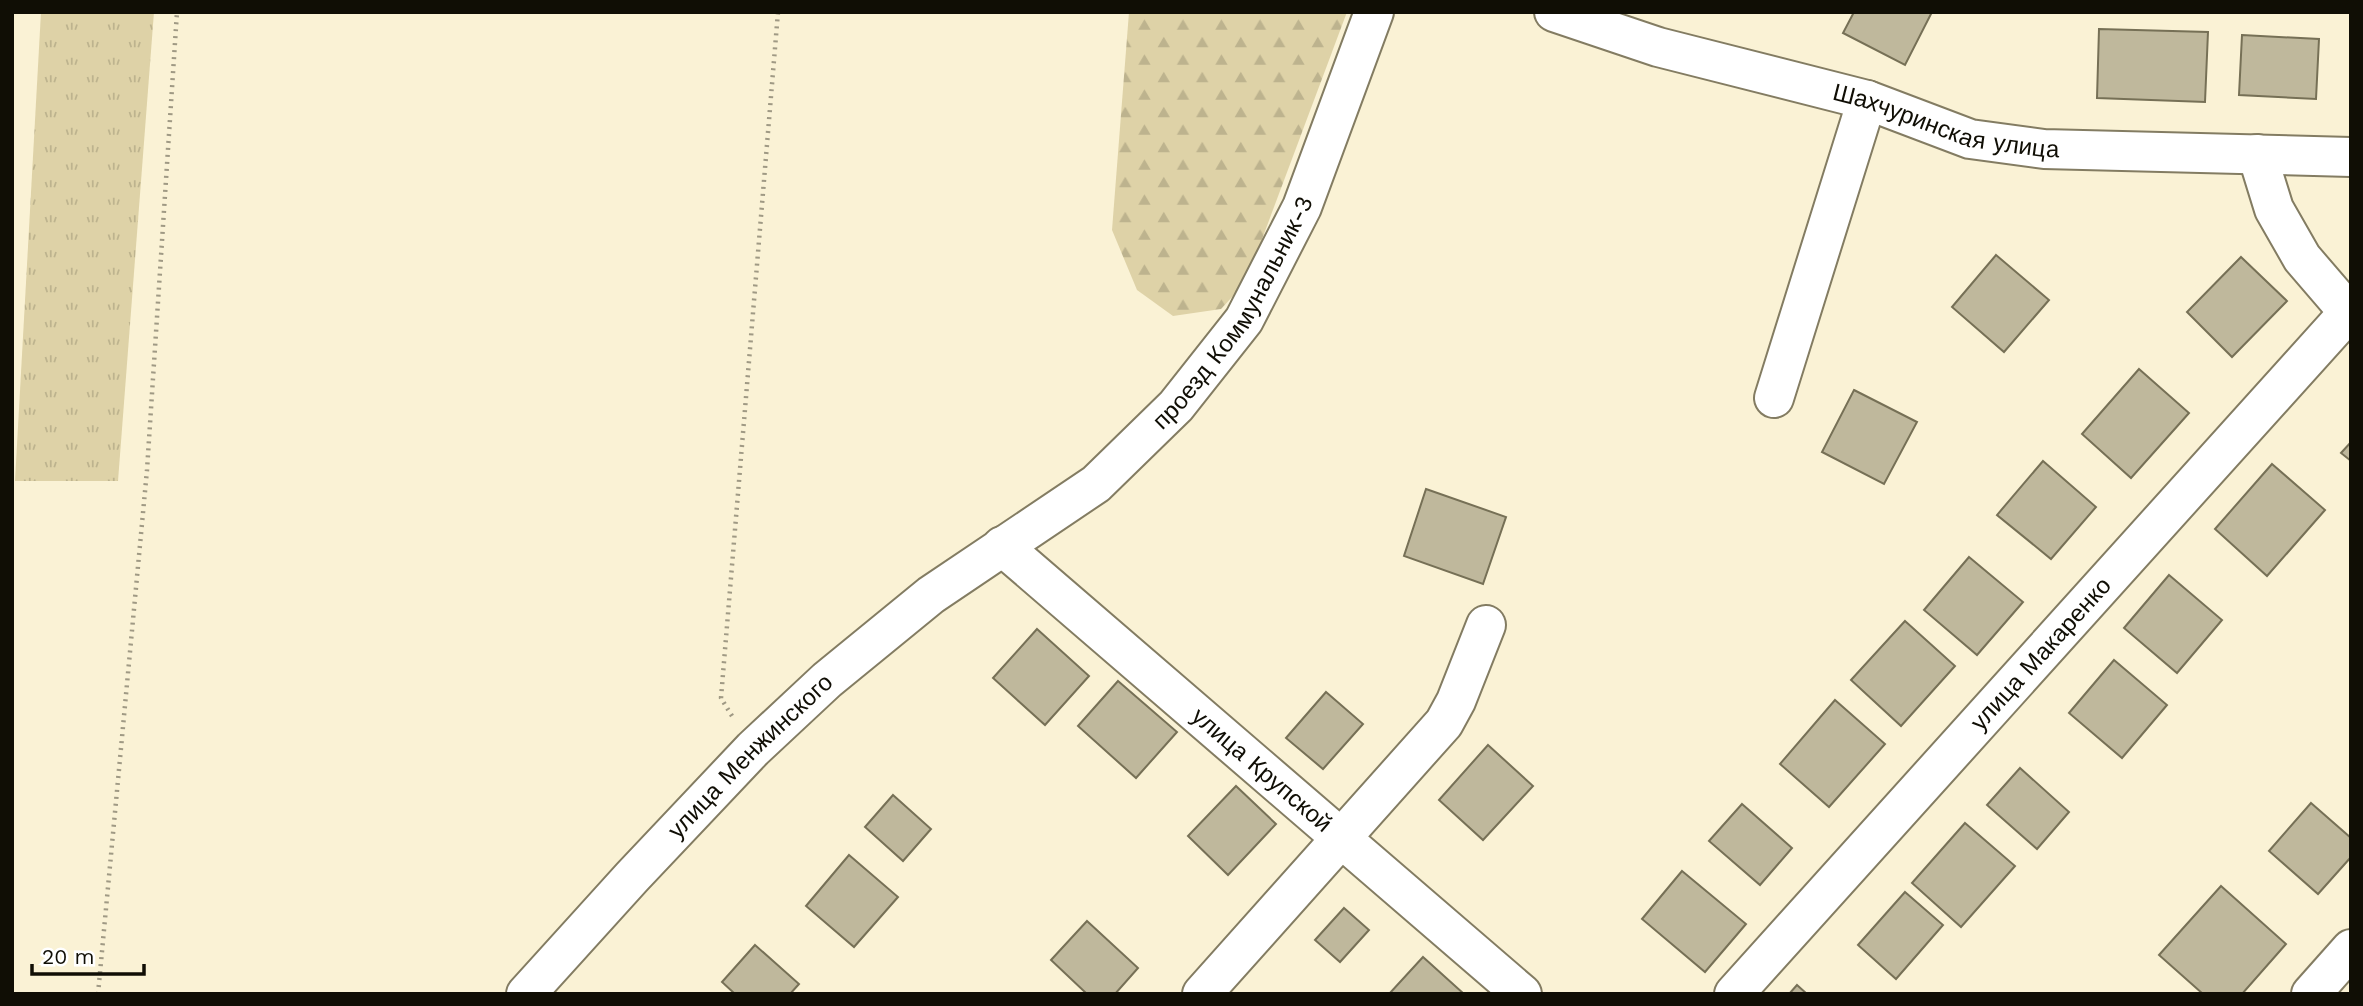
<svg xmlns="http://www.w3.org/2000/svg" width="2363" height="1006" font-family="'Work Sans',sans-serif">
<defs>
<pattern id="grass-tufts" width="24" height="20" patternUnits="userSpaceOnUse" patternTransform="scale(1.75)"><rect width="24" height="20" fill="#ded2a7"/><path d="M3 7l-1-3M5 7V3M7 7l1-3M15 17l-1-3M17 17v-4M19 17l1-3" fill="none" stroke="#bdb38e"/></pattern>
<pattern id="forest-firs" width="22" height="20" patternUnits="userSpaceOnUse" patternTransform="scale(1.75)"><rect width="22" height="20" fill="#ded2a7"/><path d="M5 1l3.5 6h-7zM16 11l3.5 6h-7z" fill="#bdb38e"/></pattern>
</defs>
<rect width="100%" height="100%" fill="#faf2d5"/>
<polygon fill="url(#grass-tufts)" points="41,12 154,12 118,481 15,481"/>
<polygon fill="url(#forest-firs)" points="1129,12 1347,12 1246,282 1221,309 1173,316 1137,290 1112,230"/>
<g fill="#bfb89c" stroke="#767056" stroke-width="2">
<polygon points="1854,12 1932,12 1905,65 1843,33"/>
<polygon points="2099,29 2208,32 2205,102 2097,98"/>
<polygon points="2242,35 2319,39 2316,99 2239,95"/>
<polygon points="1996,255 2049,300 2004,352 1952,307"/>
<polygon points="2241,257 2287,301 2232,357 2187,312"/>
<polygon points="2139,369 2189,413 2131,478 2082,434"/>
<polygon points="1854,390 1917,422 1884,484 1822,452"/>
<polygon points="2351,442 2351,461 2341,453"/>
<polygon points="2043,461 2096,507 2051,559 1997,515"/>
<polygon points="2272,464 2325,510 2267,576 2215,529"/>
<polygon points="1426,489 1506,517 1483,584 1404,556"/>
<polygon points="1969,557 2023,602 1977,655 1924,610"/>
<polygon points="2169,575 2222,620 2177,673 2124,628"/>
<polygon points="1905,621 1955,666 1901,726 1851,680"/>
<polygon points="1037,629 1089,676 1045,725 993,678"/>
<polygon points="2114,660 2167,705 2122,758 2069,713"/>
<polygon points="1118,681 1177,732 1136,778 1078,726"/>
<polygon points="1326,692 1363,724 1323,769 1286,738"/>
<polygon points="1835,700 1885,744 1829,807 1780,764"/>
<polygon points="1488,745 1533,786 1483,840 1439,800"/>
<polygon points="2020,768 2069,812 2037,849 1987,805"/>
<polygon points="1236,786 1276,824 1228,875 1188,836"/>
<polygon points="893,795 931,829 903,861 865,827"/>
<polygon points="2311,803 2351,838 2351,857 2318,894 2269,851"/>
<polygon points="1742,804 1792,848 1760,885 1709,841"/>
<polygon points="1965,823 2015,866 1961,927 1912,883"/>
<polygon points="849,855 898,897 854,947 806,906"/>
<polygon points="1682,871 1746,924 1705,972 1642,919"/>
<polygon points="2221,886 2286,944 2242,994 2203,994 2159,955"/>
<polygon points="1905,892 1943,925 1896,979 1858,945"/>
<polygon points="1344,908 1369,930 1340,962 1315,940"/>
<polygon points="1087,921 1138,968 1115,994 1087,994 1051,960"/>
<polygon points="755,945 799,984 790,994 735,994 722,982"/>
<polygon points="1423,957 1464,994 1389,994"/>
<polygon points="1797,985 1807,994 1789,994"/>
</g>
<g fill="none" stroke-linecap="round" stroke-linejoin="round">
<g stroke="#837c62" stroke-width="42">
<g id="minor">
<path id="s1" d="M 1554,12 L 1658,47 L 1867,100 L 1970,139 L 2044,149 L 2351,157"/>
<polyline points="2257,154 2274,209 2302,258 2351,315"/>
<polyline points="1774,398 1867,100"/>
<path id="s2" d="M 1002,546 L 1522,994"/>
<path id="s3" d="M 526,994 L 632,877 L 753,749 L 827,680 L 931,595 L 1096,484 L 1176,406 L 1244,320 L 1302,207 L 1374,12"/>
<polyline points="1202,994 1444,723 1456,701 1486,625"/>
<path id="s4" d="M 1734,994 L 2348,313"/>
<polyline points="2311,994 2351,949"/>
</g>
</g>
<g stroke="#9f9984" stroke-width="4.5" stroke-dasharray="2 5" stroke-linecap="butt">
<polyline points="732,716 721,698 778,12"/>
<polyline points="98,994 147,470 177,12"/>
</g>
<use href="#minor" stroke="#fff" stroke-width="38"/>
</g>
<g text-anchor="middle" stroke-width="5" stroke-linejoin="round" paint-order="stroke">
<g font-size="24" fill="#100e05" stroke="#fff">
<text dy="8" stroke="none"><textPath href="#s1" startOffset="408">Шахчуринская улица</textPath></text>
<text dy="8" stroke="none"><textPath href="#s3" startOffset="990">проезд Коммунальник-3</textPath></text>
<text dy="8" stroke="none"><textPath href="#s4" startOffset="458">улица Макаренко</textPath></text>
<text dy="8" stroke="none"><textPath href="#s3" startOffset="327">улица Менжинского</textPath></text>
<text dy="8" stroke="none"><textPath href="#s2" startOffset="343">улица Крупской</textPath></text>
</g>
</g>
<rect width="2363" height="1006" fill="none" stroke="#100e05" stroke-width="28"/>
<path d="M32 964v10h112v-10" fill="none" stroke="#100e05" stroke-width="3.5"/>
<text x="42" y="964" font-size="21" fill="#100e05" stroke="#ffffff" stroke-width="5" paint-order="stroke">20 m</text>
</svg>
